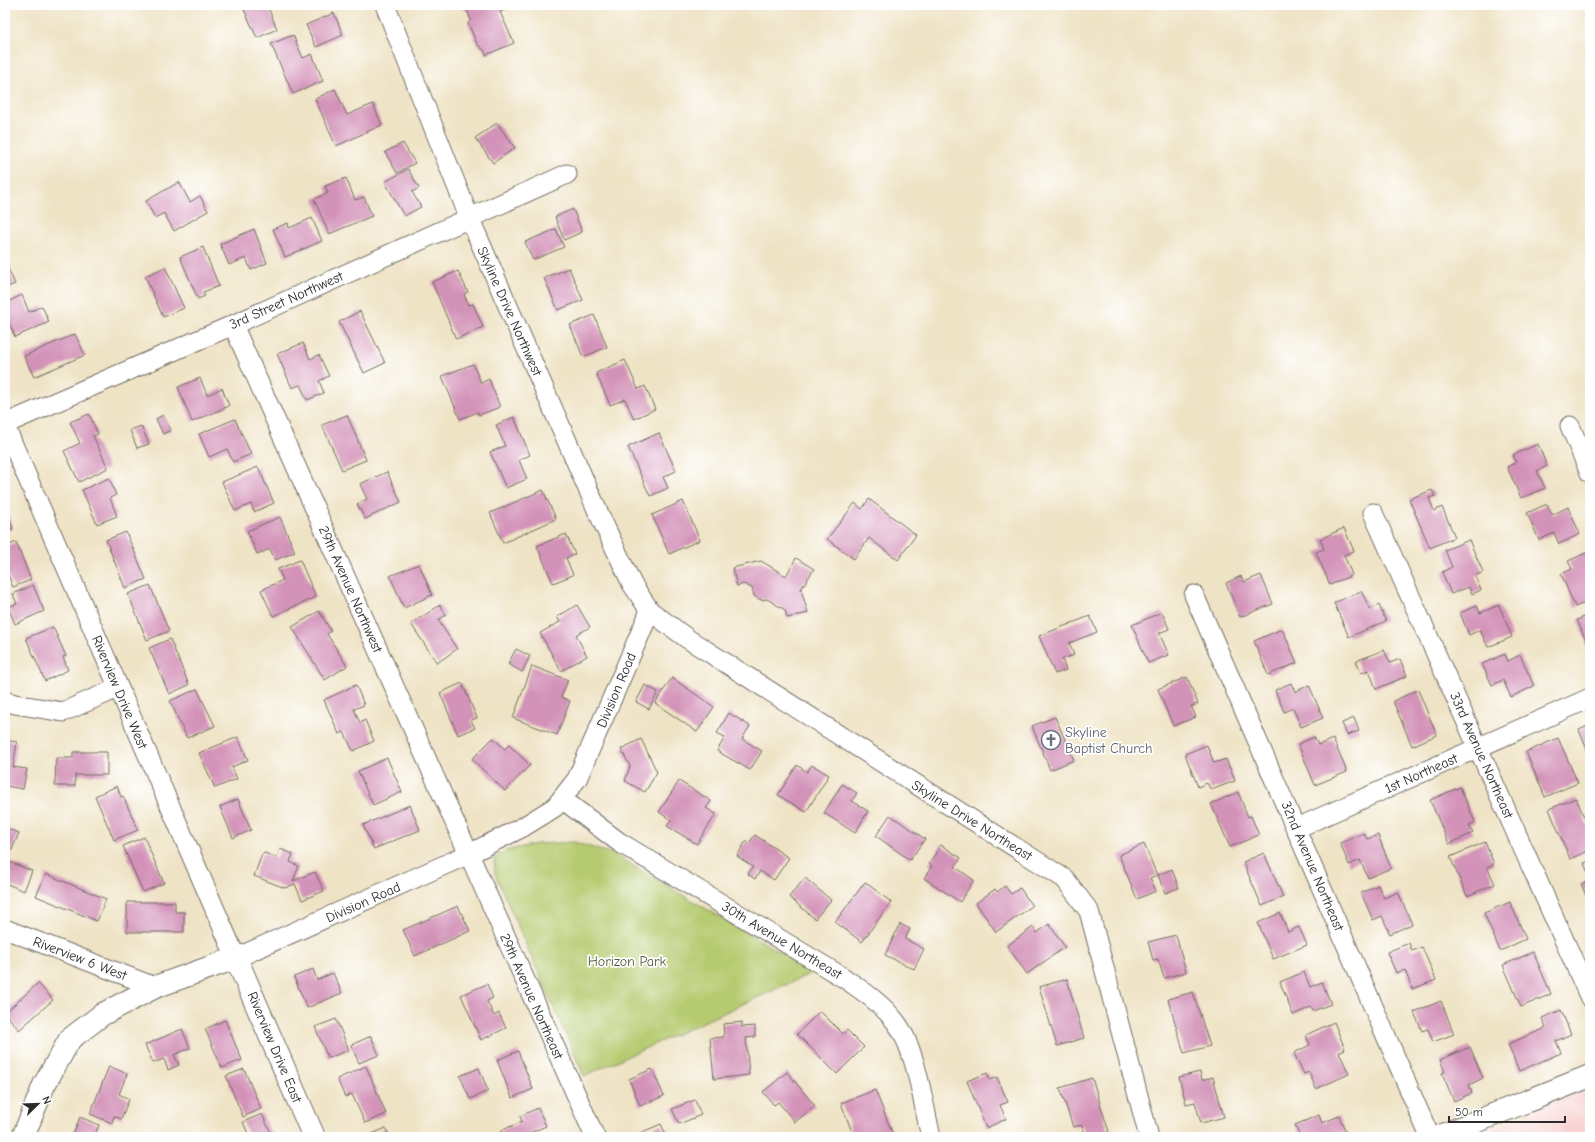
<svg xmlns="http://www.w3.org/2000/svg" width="1595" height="1142" font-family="'Comic Neue',sans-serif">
<rect width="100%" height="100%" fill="#fff"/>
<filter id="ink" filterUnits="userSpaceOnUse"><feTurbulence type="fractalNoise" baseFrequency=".025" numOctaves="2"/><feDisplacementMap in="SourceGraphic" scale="8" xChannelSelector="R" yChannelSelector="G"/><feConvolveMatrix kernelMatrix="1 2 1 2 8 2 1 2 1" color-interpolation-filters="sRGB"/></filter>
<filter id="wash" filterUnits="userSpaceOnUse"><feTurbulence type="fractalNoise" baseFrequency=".012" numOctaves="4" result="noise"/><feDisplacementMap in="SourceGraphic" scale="16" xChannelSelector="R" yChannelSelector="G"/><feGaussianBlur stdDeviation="0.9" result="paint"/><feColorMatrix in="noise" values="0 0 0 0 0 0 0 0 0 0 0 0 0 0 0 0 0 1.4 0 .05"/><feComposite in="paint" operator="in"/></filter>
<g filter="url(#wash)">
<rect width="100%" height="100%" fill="#efe3c5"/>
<polygon fill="#f7d0cf" points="1590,1086 1590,1137 1472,1137"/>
<polygon fill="#b6cb6f" stroke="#707b4d" points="574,842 613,854 814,972 584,1076 495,874 494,859 504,851 537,844"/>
<g id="blocks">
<g fill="#d392b8">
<polygon points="235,5 267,5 277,29 257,38 242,5 236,8"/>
<polygon points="459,5 508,5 509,8 500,12 514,43 486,55 484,50 477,44 468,23 471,20 468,12"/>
<polygon points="334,13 343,35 316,47 306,25"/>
<polygon points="293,35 303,58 312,54 323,81 293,94 271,44"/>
<polygon points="335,89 347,115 373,104 382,125 336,146 315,99"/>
<polygon points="497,123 515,148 493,163 475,138"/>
<polygon points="403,143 415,163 397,173 385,152"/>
<polygon points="408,169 419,188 412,192 421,207 404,216 385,182"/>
<polygon points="346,178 355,200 364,197 372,216 329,234 314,199 328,193 325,186"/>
<polygon points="179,182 190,202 200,196 208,211 174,231 164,213 155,218 146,201"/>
<polygon points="573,209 582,232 564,240 555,217"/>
<polygon points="312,218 322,241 285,257 273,229 288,223 289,228"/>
<polygon points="254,229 267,263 251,270 246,258 229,265 220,244"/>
<polygon points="556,229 564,247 533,260 525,242"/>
<polygon points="203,247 219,286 203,292 205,296 198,299 180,257"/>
<polygon points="5,262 15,284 5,288"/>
<polygon points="165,267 184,308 163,317 145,276"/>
<polygon points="569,268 583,300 558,310 544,278"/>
<polygon points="458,271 468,292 464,294 468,305 473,304 483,327 456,339 432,282"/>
<polygon points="22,295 29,312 42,306 49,322 15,337 5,313 5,303"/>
<polygon points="360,311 385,363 364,373 339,322"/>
<polygon points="594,315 607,347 583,357 570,325"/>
<polygon points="75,334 85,355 34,377 24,356"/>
<polygon points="303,343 310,359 319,355 329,376 319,381 324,393 307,400 300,385 292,388 277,354"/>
<polygon points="625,360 638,389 645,386 655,409 634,419 625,399 610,405 596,373"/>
<polygon points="473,364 481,383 489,379 500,407 479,415 478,412 460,419 442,376"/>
<polygon points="200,378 207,395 222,388 229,406 192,422 178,387"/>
<polygon points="89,414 98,434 93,436 108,468 79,482 64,451 80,443 70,422"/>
<polygon points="163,415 171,430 163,434 156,419"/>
<polygon points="347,415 366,460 342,470 322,425"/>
<polygon points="514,417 530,455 519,460 527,479 506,488 490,452 505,446 496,425"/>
<polygon points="235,419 251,454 233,462 227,449 209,457 199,434"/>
<polygon points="141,426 149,444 137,448 130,430"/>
<polygon points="659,433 676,471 663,477 668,488 650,496 628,447"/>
<polygon points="1538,444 1547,466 1537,471 1545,488 1521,498 1507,467 1516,462 1513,455"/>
<polygon points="258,467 274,503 254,512 251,504 235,511 222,482"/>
<polygon points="387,472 401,502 365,519 357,504 367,499 360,484"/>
<polygon points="109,478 116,495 110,498 117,516 97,524 82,490"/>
<polygon points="543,490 556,519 503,543 490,513"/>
<polygon points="1432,490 1435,496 1429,498 1434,511 1442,507 1455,537 1430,548 1409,499"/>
<polygon points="869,499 916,535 898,560 869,538 854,559 827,539 855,503 862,509"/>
<polygon points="683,501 700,540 669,554 652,515"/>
<polygon points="1547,504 1552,515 1568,507 1580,534 1559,544 1554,533 1539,540 1527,513"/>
<polygon points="5,505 13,529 5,532"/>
<polygon points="280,517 295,552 275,560 270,549 257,554 247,531"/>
<polygon points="1344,528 1354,551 1344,555 1352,575 1330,585 1316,552 1324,549 1320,539"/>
<polygon points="126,532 146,579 125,588 106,540"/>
<polygon points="566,534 575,554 566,558 573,575 553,583 537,546"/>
<polygon points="1469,540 1483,572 1475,576 1481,590 1472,594 1469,587 1451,594 1442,572 1452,567 1445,550"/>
<polygon points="16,542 31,580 13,587 5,567 5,547"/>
<polygon points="1588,552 1590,557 1590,601 1575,607 1561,574 1572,569 1568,561"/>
<polygon points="796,558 814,569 801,589 808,613 787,618 785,610 767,599 761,600 754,596 752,588 744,584 737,586 732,568 761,561 786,576"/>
<polygon points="300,560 316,597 273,616 261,590 283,580 278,569"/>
<polygon points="419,564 432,595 404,608 390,576"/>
<polygon points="1261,575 1273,604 1240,617 1226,583 1241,576 1244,582"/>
<polygon points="33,585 44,611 15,624 8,607 17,604 13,594"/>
<polygon points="150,585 169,631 147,640 128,594"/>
<polygon points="1361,591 1370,609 1379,605 1386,621 1349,637 1334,603"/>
<polygon points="440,605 446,615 438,620 457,649 437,663 411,624"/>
<polygon points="577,605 590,627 576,635 587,656 561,671 540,633 560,622 557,617"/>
<polygon points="1499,605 1512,637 1488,647 1480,630 1469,635 1460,613 1477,606 1480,613"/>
<polygon points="319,611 331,631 327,634 347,666 325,680 292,627"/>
<polygon points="1162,612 1169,629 1159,633 1169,655 1148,663 1132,625"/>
<polygon points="1590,614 1590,650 1577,620"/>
<polygon points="1090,616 1097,632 1069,643 1074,655 1062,659 1066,670 1055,674 1039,636"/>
<polygon points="53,627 66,656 63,657 68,670 45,681 26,638"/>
<polygon points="1282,629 1297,663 1268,675 1254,641"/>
<polygon points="170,639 189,685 169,694 149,648"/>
<polygon points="516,649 530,656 522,672 508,664"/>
<polygon points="1384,650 1390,663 1400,659 1407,676 1376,689 1369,670 1361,673 1356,661"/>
<polygon points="1505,654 1508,661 1520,655 1534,686 1511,697 1503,680 1492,685 1482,664"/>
<polygon points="532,666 568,680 561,697 570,701 557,735 513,718"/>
<polygon points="1187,677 1198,704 1191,706 1196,717 1173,726 1158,689"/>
<polygon points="672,678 714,707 697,732 655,703"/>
<polygon points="462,683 477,718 471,720 475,728 458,735 440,693"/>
<polygon points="1291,683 1295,692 1309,685 1323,718 1301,727 1293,708 1284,712 1275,690"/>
<polygon points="356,685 364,705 354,709 360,723 365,720 374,741 353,751 344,732 339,734 324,700"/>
<polygon points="645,685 658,692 649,709 636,702"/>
<polygon points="197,689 215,726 187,738 170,701"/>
<polygon points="1418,690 1437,735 1412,746 1393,701"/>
<polygon points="729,713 750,726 742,739 762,751 750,770 717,751 725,737 717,733"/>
<polygon points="1055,717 1074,760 1050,770 1032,726"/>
<polygon points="1354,718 1359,731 1347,735 1342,723"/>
<polygon points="1588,726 1590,730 1590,757 1579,730"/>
<polygon points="238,737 248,760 232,767 237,779 215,788 199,753"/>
<polygon points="1314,737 1318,745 1333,739 1347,772 1315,785 1298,744"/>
<polygon points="493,738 505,749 509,745 530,765 505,791 472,759"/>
<polygon points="1558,738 1578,783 1545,797 1526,752"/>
<polygon points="641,739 657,772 645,792 625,781 630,766 621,749"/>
<polygon points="5,740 17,742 13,767 27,769 23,789 5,786"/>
<polygon points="1207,745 1214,763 1226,759 1235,781 1211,790 1207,783 1198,787 1185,754"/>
<polygon points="73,752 107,752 107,775 75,775 75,786 55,786 56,758 73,758"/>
<polygon points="387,758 402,792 373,805 358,771"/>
<polygon points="797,765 807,772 812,765 829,775 806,812 778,795"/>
<polygon points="679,781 711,801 706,808 716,814 697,844 667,826 671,820 659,812"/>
<polygon points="842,784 857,793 852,801 868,811 855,833 824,813"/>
<polygon points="117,786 121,797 123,796 138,830 114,840 95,796"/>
<polygon points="1460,787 1475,822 1469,825 1473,833 1449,844 1430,800"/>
<polygon points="1238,792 1248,817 1251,816 1259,835 1230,847 1211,804"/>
<polygon points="1576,798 1590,831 1590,850 1570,859 1549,809"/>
<polygon points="238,799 251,830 233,838 220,807"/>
<polygon points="410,805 420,830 374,849 363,825"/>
<polygon points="890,815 925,839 910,860 876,836"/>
<polygon points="5,828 19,833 11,852 5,850"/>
<polygon points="1364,833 1367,839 1378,835 1391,868 1368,878 1360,860 1349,865 1340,843"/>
<polygon points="755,835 789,858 774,880 760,871 755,879 748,874 753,867 737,856 746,841 749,843"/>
<polygon points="144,837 164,883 143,892 123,846"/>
<polygon points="1485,842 1494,864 1487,867 1495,884 1467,896 1450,857"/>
<polygon points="1144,844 1157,875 1150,878 1156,891 1137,899 1119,855"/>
<polygon points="941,845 961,858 955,867 974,880 960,902 924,878 932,866 929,864"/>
<polygon points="280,849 293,854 290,862 299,866 293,881 315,872 324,891 302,900 295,884 285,888 254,876 262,854 265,853 277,858"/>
<polygon points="1264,853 1283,897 1262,906 1243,862"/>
<polygon points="5,860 32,871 24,891 5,883"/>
<polygon points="1590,861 1590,878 1584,863"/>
<polygon points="1172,869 1179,888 1165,893 1158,875"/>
<polygon points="46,874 106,899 97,921 36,896"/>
<polygon points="805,878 831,900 815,919 789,897"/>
<polygon points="1590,880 1590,904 1581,884"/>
<polygon points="865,882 891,902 862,942 835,922"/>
<polygon points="1378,885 1384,898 1398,892 1412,924 1390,934 1382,916 1373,920 1361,893"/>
<polygon points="1005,886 1011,894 1020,888 1032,906 996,932 976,903 995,889 997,892"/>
<polygon points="127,902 175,902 175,912 184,912 184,932 127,932"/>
<polygon points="1510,902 1526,939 1500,951 1484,913"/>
<polygon points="458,906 470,931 415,956 403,930"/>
<polygon points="1280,913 1288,932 1299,927 1307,945 1273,959 1258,923"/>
<polygon points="900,924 910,929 905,939 924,949 914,969 885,955"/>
<polygon points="1049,924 1065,947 1027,974 1007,946 1033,927 1037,933"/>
<polygon points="1176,935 1186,972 1164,978 1158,959 1153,960 1148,942"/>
<polygon points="1409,943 1412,951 1422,947 1436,980 1412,989 1405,970 1396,973 1387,952"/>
<polygon points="1533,952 1551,994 1521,1007 1503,965"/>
<polygon points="313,969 317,980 333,973 342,993 307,1008 294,977"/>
<polygon points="1304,972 1310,987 1322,982 1331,1004 1313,1011 1311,1007 1293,1015 1280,982"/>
<polygon points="1067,979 1084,1038 1057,1046 1039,987"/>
<polygon points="38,983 53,1000 19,1030 5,1013"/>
<polygon points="487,984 493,998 487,1001 494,1016 499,1013 506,1028 481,1040 461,995"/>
<polygon points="1193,992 1210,1046 1184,1053 1168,999"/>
<polygon points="1441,1001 1454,1034 1433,1042 1428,1029 1422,1031 1414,1012"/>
<polygon points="1561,1010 1571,1034 1556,1041 1561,1053 1519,1071 1508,1044 1546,1028 1542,1018"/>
<polygon points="820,1011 843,1034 847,1030 864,1047 837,1074 797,1034"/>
<polygon points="336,1019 349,1050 328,1058 315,1027"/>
<polygon points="225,1020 242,1060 222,1068 205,1029"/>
<polygon points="742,1022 742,1027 755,1026 755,1037 746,1038 749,1075 714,1079 710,1038 724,1037 723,1024"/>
<polygon points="1334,1022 1345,1049 1339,1052 1349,1074 1316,1089 1309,1072 1304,1074 1294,1053 1310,1045 1306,1035"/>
<polygon points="182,1029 190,1048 174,1055 179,1065 168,1070 164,1059 153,1063 145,1045"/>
<polygon points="371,1036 379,1055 359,1063 351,1045"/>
<polygon points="1470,1047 1483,1078 1469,1085 1472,1093 1454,1101 1442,1073 1445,1072 1440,1060"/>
<polygon points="518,1051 533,1089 512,1098 497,1060"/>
<polygon points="109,1066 127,1074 119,1094 129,1099 121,1119 114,1116 112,1123 90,1114"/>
<polygon points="366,1066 386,1114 365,1123 352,1094 345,1097 337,1079"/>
<polygon points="479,1068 488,1091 470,1099 460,1076"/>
<polygon points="244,1069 261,1109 243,1117 226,1076"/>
<polygon points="652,1069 664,1096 640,1106 629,1079"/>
<polygon points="787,1072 815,1106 795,1122 778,1102 774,1105 763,1092"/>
<polygon points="1200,1072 1202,1080 1213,1077 1224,1117 1201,1123 1195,1102 1186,1104 1179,1077"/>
<polygon points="987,1073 990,1080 997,1077 1008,1102 1000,1105 1006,1119 986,1128 967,1081"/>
<polygon points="1092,1078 1109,1132 1093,1137 1086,1137 1082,1125 1073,1127 1060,1088"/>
<polygon points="875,1090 894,1137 854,1137 841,1103"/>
<polygon points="695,1100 701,1115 679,1124 672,1109"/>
<polygon points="538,1108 546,1126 532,1132 534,1137 504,1137 501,1131 522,1121 520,1116"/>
<polygon points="262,1114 273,1137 246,1137 249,1136 243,1122"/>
<polygon points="1319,1115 1322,1123 1339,1116 1346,1132 1335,1137 1300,1137 1295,1125"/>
<polygon points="80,1117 99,1125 94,1137 72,1137"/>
<polygon points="661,1124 667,1137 631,1137"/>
<polygon points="386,1128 389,1137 365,1137"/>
</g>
</g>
</g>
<g filter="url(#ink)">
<use href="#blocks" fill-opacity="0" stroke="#706b61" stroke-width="1"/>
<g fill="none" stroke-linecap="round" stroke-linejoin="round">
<g stroke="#706b61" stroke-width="21">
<g id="street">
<polyline points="385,5 469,217 598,512 632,584 650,611 688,639 1065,879 1089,911 1149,1137"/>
<polyline points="233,325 595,1137"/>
<polyline points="5,424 233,325 567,174"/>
<polyline points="5,426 236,958 469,854 523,827 555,807 577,779 650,611"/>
<polyline points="1570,426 1590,473"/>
<polyline points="1373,513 1590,998"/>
<polyline points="1194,595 1430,1137"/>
<polyline points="5,701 15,704 63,712 118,688"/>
<path d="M 562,799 L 619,842 L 844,978 C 863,991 881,1003 895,1021 C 916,1047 923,1104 931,1137"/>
<polyline points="1297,828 1590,698"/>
<polyline points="5,929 155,987"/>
</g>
</g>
<g stroke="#706b61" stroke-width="24">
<g id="secondary">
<polyline points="23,1137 44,1085 70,1039 103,1014 155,987 236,958 314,1137"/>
<polyline points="1438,1137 1590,1076"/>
</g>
</g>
<use href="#street" stroke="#fff" stroke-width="19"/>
<use href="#secondary" stroke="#fff" stroke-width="22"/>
</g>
</g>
<defs>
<g id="church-ring" transform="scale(1)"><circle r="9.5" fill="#fff" stroke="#6b7280" stroke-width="1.5"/><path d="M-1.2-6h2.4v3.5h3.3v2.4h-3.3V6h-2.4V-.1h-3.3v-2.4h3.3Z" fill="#6b7280"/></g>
</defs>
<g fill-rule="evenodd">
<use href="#church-ring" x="1051" y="740"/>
</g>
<g text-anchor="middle" stroke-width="3.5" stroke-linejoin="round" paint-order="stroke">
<g font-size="14" fill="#2b2b2b" stroke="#fff">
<text transform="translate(286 300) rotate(-24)" y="5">3rd Street Northwest</text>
<text transform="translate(510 311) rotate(66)" y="5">Skyline Drive Northwest</text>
<text transform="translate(351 589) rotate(66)" y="5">29th Avenue Northwest</text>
<text transform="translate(616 690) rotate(-67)" y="5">Division Road</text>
<text transform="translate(120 692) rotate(67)" y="5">Riverview Drive West</text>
<text transform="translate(1482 755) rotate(66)" y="5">33rd Avenue Northeast</text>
<text transform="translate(1421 773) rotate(-24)" y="5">1st Northeast</text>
<text transform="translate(972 820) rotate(32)" y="5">Skyline Drive Northeast</text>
<text transform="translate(1313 866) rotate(67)" y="5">32nd Avenue Northeast</text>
<text transform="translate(363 902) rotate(-24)" y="5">Division Road</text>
<text transform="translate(782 940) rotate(31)" y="5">30th Avenue Northeast</text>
<text transform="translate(80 958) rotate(21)" y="5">Riverview 6 West</text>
<text transform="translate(532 996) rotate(66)" y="5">29th Avenue Northeast</text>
<text transform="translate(275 1047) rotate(67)" y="5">Riverview Drive East</text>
</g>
<g font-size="14" fill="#5b616d" stroke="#fff" text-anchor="start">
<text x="1065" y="737">Skyline<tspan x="1065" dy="16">Baptist Church</tspan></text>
</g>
<g font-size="14" fill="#555b3f" stroke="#fff">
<text x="627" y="966">Horizon Park</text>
</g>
</g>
<rect width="1595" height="1142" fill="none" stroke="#fff" stroke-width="20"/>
<g transform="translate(38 1104) rotate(67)" stroke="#ffffff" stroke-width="3" paint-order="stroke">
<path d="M0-3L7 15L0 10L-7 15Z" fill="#2b2b2b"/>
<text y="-6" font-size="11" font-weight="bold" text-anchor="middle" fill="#2b2b2b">N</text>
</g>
<path d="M1449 1116v6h116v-6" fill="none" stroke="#2b2b2b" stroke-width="2"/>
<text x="1455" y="1116" font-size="12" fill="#2b2b2b" stroke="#ffffff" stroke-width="3" paint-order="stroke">50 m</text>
</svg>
